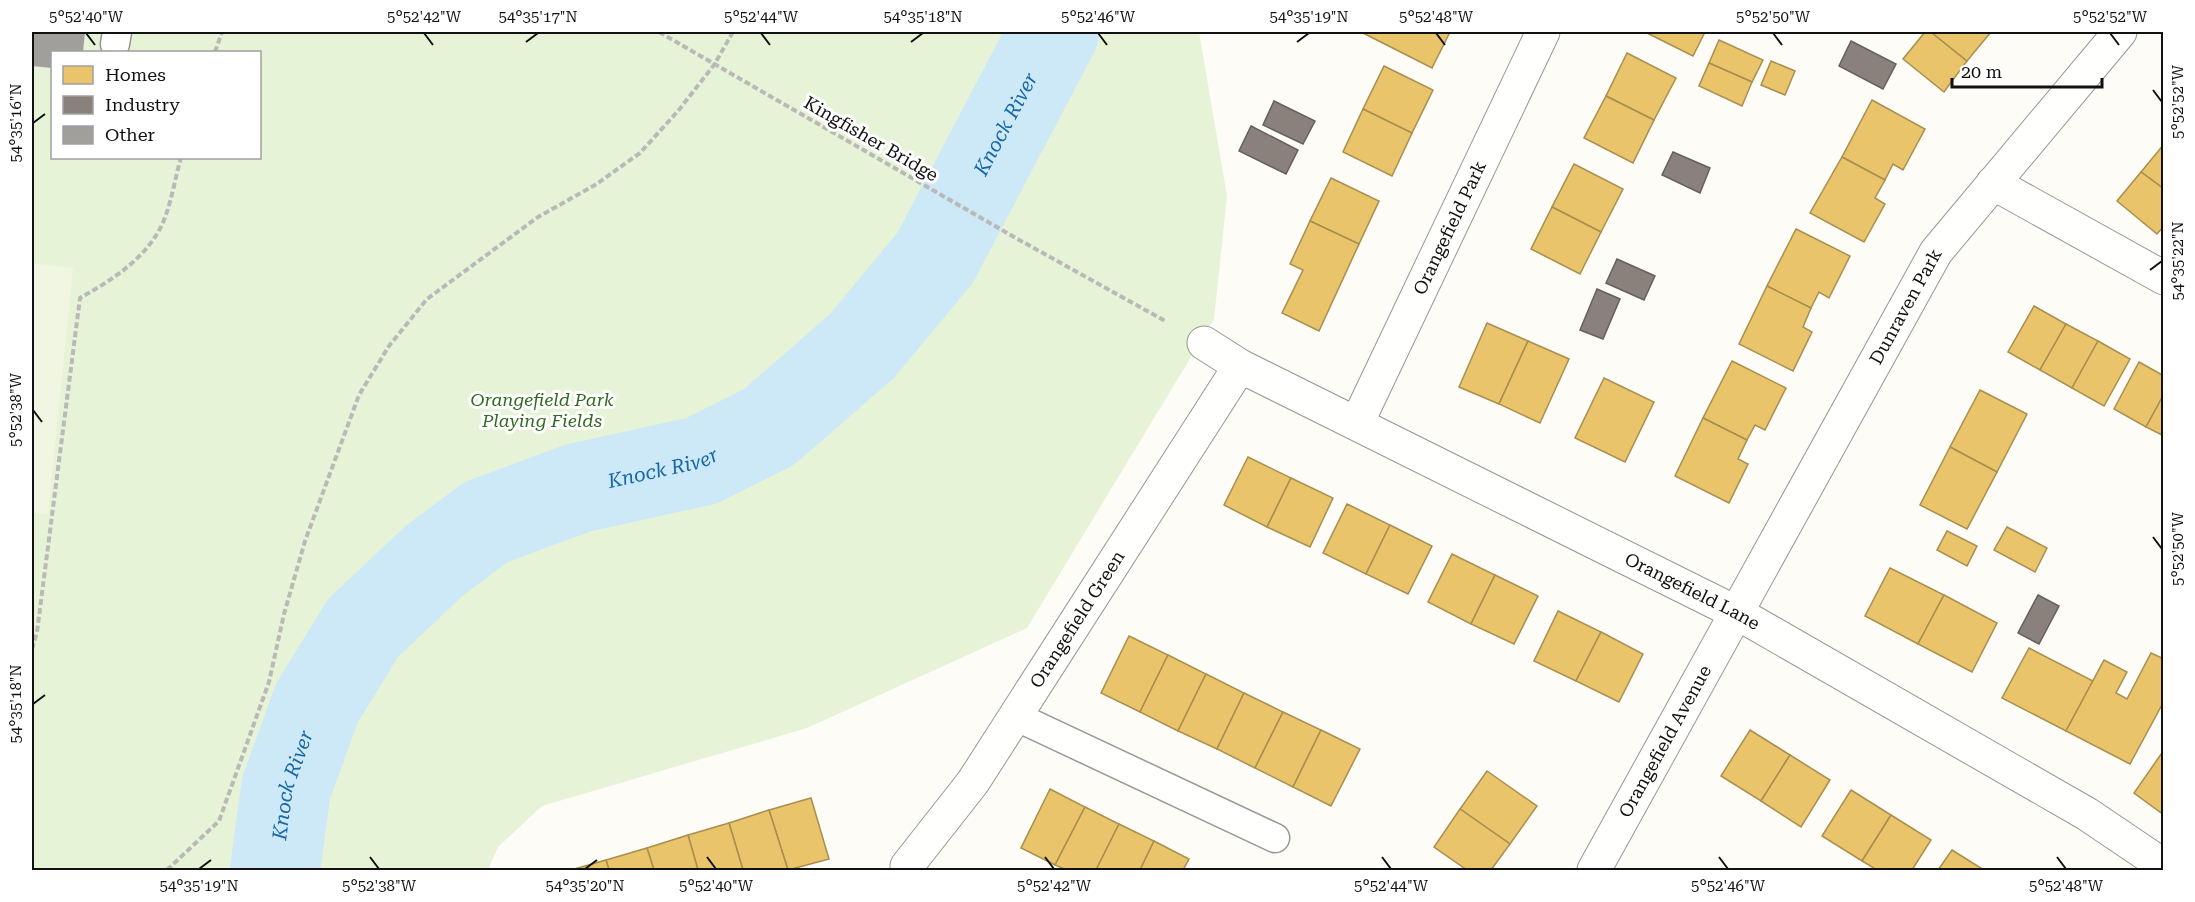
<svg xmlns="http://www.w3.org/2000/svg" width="2195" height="902" font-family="'Roboto Serif',serif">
<rect width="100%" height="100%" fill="#fdfcf7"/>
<path fill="#e7f3d7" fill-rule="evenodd" d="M 32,32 L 1199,32 L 1227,196 L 1214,319 L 1027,628 L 807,728 L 542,806 L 498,847 L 488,870 L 32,870 ZM 52,52 L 260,52 L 260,158 L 52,158 Z"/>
<polygon fill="#f0f6e1" points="32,263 73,268 48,514 32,512"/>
<g fill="#e9c46a" stroke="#a88e4f" stroke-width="1.5">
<polygon points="1361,32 1450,32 1432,68"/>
<polygon points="1645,32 1705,32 1693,56"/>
<polygon points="1925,32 1931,32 1967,61 1944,92 1903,59"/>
<polygon points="1931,32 1991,32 1967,61"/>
<polygon points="1719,40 1763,60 1752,82 1709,63"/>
<polygon points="1627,53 1676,78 1654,120 1606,96"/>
<polygon points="1771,61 1795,71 1785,95 1761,85"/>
<polygon points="1709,63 1752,82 1742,106 1699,86"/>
<polygon points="1384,66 1433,90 1412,133 1363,109"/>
<polygon points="1606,96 1654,120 1633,163 1584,138"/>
<polygon points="1872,100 1925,129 1903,170 1893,164 1885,180 1842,157"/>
<polygon points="1363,109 1412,133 1392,176 1343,152"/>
<polygon points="2164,144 2164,189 2141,172"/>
<polygon points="1842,157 1885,180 1875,198 1885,204 1864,242 1810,213"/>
<polygon points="1574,164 1623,189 1601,232 1552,207"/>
<polygon points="2141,172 2164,189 2164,226 2157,234 2117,201"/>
<polygon points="1331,178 1379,201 1359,244 1310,221"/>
<polygon points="1552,207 1601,232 1580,274 1531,249"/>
<polygon points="1310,221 1359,244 1319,331 1282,313 1303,270 1290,264"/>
<polygon points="1796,229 1850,256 1829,298 1819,292 1811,308 1767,286"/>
<polygon points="1767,286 1811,308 1803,327 1812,332 1793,371 1739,344"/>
<polygon points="2034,306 2066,324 2040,370 2008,352"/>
<polygon points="1487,323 1528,341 1499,404 1459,387"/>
<polygon points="2066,324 2098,341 2072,388 2040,370"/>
<polygon points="1528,341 1569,359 1540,423 1499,404"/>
<polygon points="2098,341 2130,359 2104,406 2072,388"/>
<polygon points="1732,361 1786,388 1765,430 1755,425 1747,440 1703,418"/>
<polygon points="2139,362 2164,376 2164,394 2146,427 2114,409"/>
<polygon points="1604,378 1654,402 1625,462 1575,438"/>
<polygon points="1980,390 2027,414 1997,472 1950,447"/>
<polygon points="2164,394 2164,436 2146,427"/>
<polygon points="1703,418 1747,440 1738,459 1748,464 1729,503 1675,476"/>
<polygon points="1950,447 1997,472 1967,529 1920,505"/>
<polygon points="1248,457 1291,478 1267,527 1224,505"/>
<polygon points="1291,478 1333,498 1310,547 1267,527"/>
<polygon points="1347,504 1390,525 1366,574 1323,553"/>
<polygon points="1390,525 1432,546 1408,594 1366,574"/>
<polygon points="2007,527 2047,548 2035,572 1994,550"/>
<polygon points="1947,531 1977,546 1967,566 1937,550"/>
<polygon points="1452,554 1495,575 1471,624 1428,602"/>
<polygon points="1890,568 1944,595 1918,644 1865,616"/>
<polygon points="1495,575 1538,596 1514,644 1471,624"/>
<polygon points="1944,595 1997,623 1972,672 1918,644"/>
<polygon points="1558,611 1601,632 1576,681 1534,661"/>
<polygon points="1601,632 1643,654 1619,702 1576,681"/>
<polygon points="1129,636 1168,655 1140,712 1101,693"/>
<polygon points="2029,648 2093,681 2066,731 2002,698"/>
<polygon points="2151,653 2164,659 2164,701 2130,764 2066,731 2104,660 2127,672 2116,693 2127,699"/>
<polygon points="1168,655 1206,674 1178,731 1140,712"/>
<polygon points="1206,674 1244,693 1217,749 1178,731"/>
<polygon points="1244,693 1283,712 1255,768 1217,749"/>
<polygon points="1283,712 1321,730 1293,787 1255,768"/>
<polygon points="1321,730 1360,749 1331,806 1293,787"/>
<polygon points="1750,730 1790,755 1761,801 1721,776"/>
<polygon points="2164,750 2164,815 2134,793"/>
<polygon points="1790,755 1830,780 1801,827 1761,801"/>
<polygon points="1487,771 1537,806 1510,844 1460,809"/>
<polygon points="1050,789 1085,807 1055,865 1021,848"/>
<polygon points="1851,790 1891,815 1862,861 1822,836"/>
<polygon points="811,798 829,859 788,870 769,810"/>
<polygon points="1085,807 1119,824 1096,870 1066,870 1055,865"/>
<polygon points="1460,809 1510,844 1491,870 1467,870 1434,847"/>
<polygon points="769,810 788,870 743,870 729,823"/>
<polygon points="1891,815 1931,840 1912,870 1877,870 1862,861"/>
<polygon points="729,823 743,870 698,870 688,835"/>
<polygon points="1119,824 1154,841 1140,870 1096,870"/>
<polygon points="688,835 698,870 654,870 647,848"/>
<polygon points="1154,841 1189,859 1183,870 1140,870"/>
<polygon points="647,848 654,870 609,870 606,860"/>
<polygon points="1952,850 1984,870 1938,870"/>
<polygon points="606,860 609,870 571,870"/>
</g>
<g fill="#8a817c" stroke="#665f5c" stroke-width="1.5">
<polygon points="1851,41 1896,64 1883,89 1839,66"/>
<polygon points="1274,101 1315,121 1303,144 1263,125"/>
<polygon points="1251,126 1298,150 1286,174 1239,151"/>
<polygon points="1673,152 1710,168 1700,193 1662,175"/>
<polygon points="1617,259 1655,276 1644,300 1606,283"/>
<polygon points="1597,289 1620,299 1603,339 1580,330"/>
<polygon points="2038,595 2059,606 2039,644 2018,633"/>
</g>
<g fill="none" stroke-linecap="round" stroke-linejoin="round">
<path stroke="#cde8f7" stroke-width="90" id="s1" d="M 275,870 L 286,788 L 317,703 L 363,628 L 434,561 L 486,522 L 578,488 L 701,461 L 769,427 L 862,346 L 935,258 L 1054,32"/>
</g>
<polygon fill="#a19f9c" points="32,32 85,32 83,52 52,52 52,68 32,66"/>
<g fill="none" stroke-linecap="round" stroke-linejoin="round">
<g stroke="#979795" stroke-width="31">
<g id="lane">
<polyline points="115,44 117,32"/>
<polyline points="1015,716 1275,838"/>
</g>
</g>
<g stroke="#979795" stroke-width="35">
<g id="street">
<polyline points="1993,183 2164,278"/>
<path id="s2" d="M 1204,343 L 1240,366 L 1737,613 L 2087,814 L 2164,866"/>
<path id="s3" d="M 1357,423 L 1543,32"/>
<path id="s4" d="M 907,866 L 973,782 L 1240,366"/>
<path id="s5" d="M 1594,870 L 1936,252 L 2120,32"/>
</g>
</g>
<g stroke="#b9b9b8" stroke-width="4" stroke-dasharray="6 3" stroke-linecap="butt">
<polyline points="659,32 1014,237 1167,322"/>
<polyline points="215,52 222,32"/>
<path d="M 32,649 L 37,632 L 80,298 C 112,280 149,257 164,220 C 172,200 175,178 181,158"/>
<polyline points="167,870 219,821 269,682 284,614 305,541 359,395 389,346 427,299 538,217 595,185 640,153 678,111 714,65 733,32"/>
</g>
<use href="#lane" stroke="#fffffe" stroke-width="28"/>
<use href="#street" stroke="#fffffe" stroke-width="33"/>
</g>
<path fill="none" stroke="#111" stroke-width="2" d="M 86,33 L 95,45M 424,33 L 433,45M 761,33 L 770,45M 1098,33 L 1107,45M 1436,33 L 1445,45M 1773,33 L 1782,45M 2110,33 L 2119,45M 526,42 L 538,33M 911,42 L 923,33M 1297,42 L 1309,33M 2153,90 L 2162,102M 33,123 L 45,114M 2150,270 L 2162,261M 33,410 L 42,422M 2153,537 L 2162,549M 33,704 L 45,695M 370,857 L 379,869M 707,857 L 716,869M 1045,857 L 1054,869M 1382,857 L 1391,869M 1719,857 L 1728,869M 2057,857 L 2066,869M 199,869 L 211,860M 585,869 L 597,860"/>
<g text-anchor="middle" stroke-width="6" stroke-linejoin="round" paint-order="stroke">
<g font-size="18" fill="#111" stroke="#fff">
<text transform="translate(871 139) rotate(30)" y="6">Kingfisher Bridge</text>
<text dy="6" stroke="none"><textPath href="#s3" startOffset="216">Orangefield Park</textPath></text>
<text dy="6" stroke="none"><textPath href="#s5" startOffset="644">Dunraven Park</textPath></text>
<text dy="6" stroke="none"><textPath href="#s2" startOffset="548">Orangefield Lane</textPath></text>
<text dy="6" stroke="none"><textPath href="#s4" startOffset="300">Orangefield Green</textPath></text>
<text dy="6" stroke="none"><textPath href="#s5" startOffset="147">Orangefield Avenue</textPath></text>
</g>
<g font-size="18" font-style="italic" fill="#2f6b1f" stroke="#fff">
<text x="542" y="406">Orangefield Park<tspan x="542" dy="21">Playing Fields</tspan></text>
</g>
<g font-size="20" font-style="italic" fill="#1768a6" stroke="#fff">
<text dy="7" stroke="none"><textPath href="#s1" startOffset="1113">Knock River</textPath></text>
<text dy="7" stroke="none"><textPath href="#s1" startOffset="609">Knock River</textPath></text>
<text dy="7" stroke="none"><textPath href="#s1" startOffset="87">Knock River</textPath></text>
</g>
</g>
<rect width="2195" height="902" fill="none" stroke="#ffffff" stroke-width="66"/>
<rect x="51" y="51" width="210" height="108" fill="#ffffff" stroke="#a0a0a0" stroke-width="1.5"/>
<rect x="63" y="66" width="30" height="18" fill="#e9c46a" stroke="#a0a0a0" stroke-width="1.5"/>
<text x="105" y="81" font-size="18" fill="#111111">Homes</text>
<rect x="63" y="96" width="30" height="18" fill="#8a817c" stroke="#a0a0a0" stroke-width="1.5"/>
<text x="105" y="111" font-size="18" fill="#111111">Industry</text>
<rect x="63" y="126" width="30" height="18" fill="#a19f9c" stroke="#a0a0a0" stroke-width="1.5"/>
<text x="105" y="141" font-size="18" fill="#111111">Other</text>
<path d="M1952 78v9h150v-9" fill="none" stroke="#111111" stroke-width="3"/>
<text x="1961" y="78" font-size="18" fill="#111111" stroke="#ffffff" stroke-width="4.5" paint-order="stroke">20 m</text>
<rect x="33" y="33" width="2129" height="836" fill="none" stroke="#111" stroke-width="2"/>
<g font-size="15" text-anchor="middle" fill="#111">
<text x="86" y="22">5°52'40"W</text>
<text x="424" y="22">5°52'42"W</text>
<text x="538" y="22">54°35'17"N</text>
<text x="761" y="22">5°52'44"W</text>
<text x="923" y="22">54°35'18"N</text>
<text x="1098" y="22">5°52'46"W</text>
<text x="1309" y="22">54°35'19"N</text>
<text x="1436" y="22">5°52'48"W</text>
<text x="1773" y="22">5°52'50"W</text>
<text x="2110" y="22">5°52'52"W</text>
<text transform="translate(2178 102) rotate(-90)" y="5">5°52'52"W</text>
<text transform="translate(16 123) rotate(-90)" y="5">54°35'16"N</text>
<text transform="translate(2178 261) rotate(-90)" y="5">54°35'22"N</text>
<text transform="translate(16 410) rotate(-90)" y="5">5°52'38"W</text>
<text transform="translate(2178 549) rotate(-90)" y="5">5°52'50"W</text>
<text transform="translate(16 704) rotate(-90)" y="5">54°35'18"N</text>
<text x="199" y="891">54°35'19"N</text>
<text x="379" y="891">5°52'38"W</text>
<text x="585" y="891">54°35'20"N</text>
<text x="716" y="891">5°52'40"W</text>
<text x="1054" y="891">5°52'42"W</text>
<text x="1391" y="891">5°52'44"W</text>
<text x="1728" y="891">5°52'46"W</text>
<text x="2066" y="891">5°52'48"W</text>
</g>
</svg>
